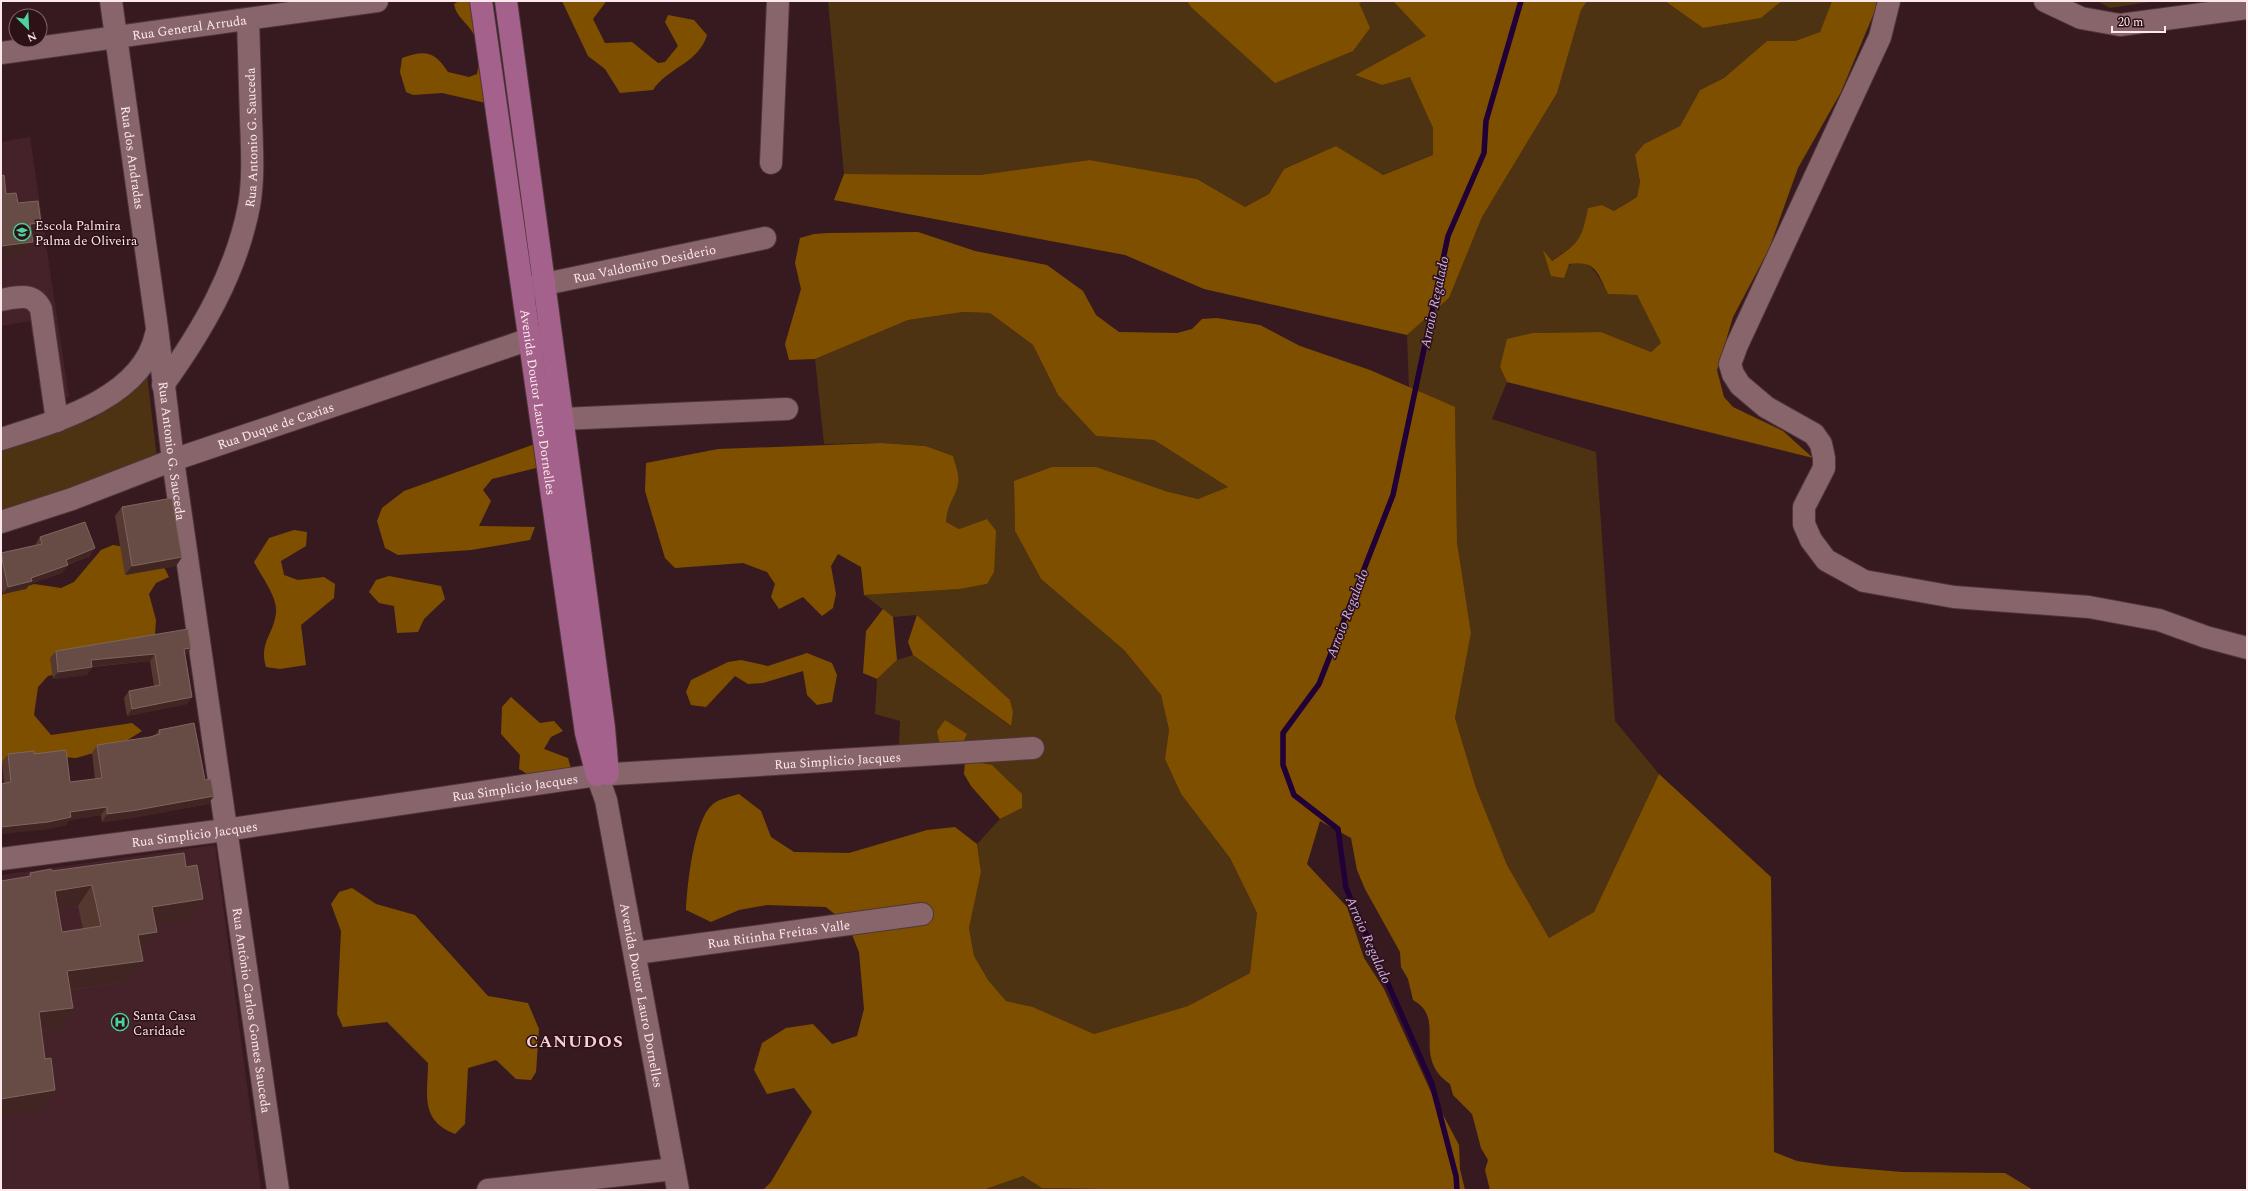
<svg xmlns="http://www.w3.org/2000/svg" width="2248" height="1191" font-family="Spectral,serif">
<rect width="100%" height="100%" fill="#371a20"/>
<g fill="#452229">
<polygon points="30,137 69,397 42,401 30,321 1,326 1,142"/>
<polygon points="215,845 261,1190 1,1190 1,875"/>
</g>
<g fill="#4d3312">
<polygon points="828,1 1187,1 1191,7 1393,1 1427,36 1355,75 1382,85 1410,76 1433,128 1433,155 1382,175 1336,146 1284,169 1269,194 1245,207 1197,179 1090,160 980,175 844,174"/>
<path d="M 1587,1 L 1665,1 L 1703,28 L 1761,18 L 1782,1 L 1832,1 L 1820,32 L 1795,41 L 1767,41 L 1724,78 L 1700,90 L 1680,126 L 1644,144 L 1635,155 L 1640,183 L 1637,197 L 1614,211 L 1602,205 L 1588,208 C 1581,243 1581,241 1551,261 L 1544,251 L 1551,276 C 1585,252 1590,260 1608,294 L 1637,295 L 1661,343 L 1651,352 L 1601,332 L 1533,333 L 1500,367 L 1507,382 L 1492,419 L 1596,452 L 1615,721 L 1659,774 L 1594,912 L 1549,938 L 1507,865 L 1476,788 L 1455,718 L 1471,633 L 1457,542 L 1455,408 L 1409,388 L 1407,335 L 1449,298 L 1482,217 L 1557,93 L 1581,10 Z"/>
<polygon points="2097,1 2156,1 2110,8"/>
<polygon points="963,312 990,313 1033,345 1058,395 1096,436 1154,440 1228,487 1198,499 1165,491 1014,481 1015,531 1041,579 1124,650 1161,695 1169,730 1165,759 1181,794 1230,858 1257,913 1250,973 1188,1006 1094,1034 1033,1007 1006,1001 988,981 974,956 969,928 981,872 977,844 1000,819 1022,808 965,760 946,720 938,731 940,745 899,748 900,721 875,714 877,679 897,660 913,655 1010,726 1013,712 1010,700 917,615 893,617 864,595 960,589 987,584 987,519 959,529 946,523 946,509 958,484 925,446 881,443 824,444 815,359 908,320"/>
<polygon points="147,375 157,458 1,516 1,447 31,441 93,419"/>
<polygon points="1023,1176 1042,1188 1161,1190 983,1190"/>
</g>
<g fill="#7f4f00">
<path d="M 459,1 L 477,1 L 486,103 L 442,93 L 413,95 L 406,92 L 400,72 L 402,58 C 425,50 434,51 448,72 L 469,77 L 477,74 C 480,61 480,45 473,33 C 467,22 456,17 454,4 Z"/>
<path d="M 562,1 L 605,1 L 605,3 L 593,19 L 605,43 L 632,42 L 658,63 L 665,62 L 678,46 L 665,22 L 668,15 L 694,20 L 707,35 C 699,63 667,68 653,90 L 620,93 L 605,69 L 588,56 Z"/>
<polygon points="1187,1 1365,1 1359,3 1370,28 1353,51 1275,83 1191,7"/>
<polygon points="1393,1 1587,1 1581,10 1557,93 1482,217 1449,298 1407,335 1204,289 1125,255 834,200 844,174 980,175 1090,160 1197,179 1245,207 1269,194 1284,169 1336,146 1383,175 1433,155 1433,128 1410,77 1382,85 1355,75 1426,36"/>
<polygon points="1665,1 1782,1 1761,18 1703,28"/>
<path d="M 1832,1 L 1879,1 L 1841,92 L 1798,168 L 1769,249 L 1733,317 L 1717,370 L 1724,397 L 1733,407 L 1783,431 L 1813,458 L 1507,382 L 1500,367 L 1507,339 L 1533,333 L 1601,332 L 1651,352 L 1661,343 L 1637,295 L 1608,294 C 1597,272 1596,260 1569,264 L 1564,278 L 1551,276 L 1543,250 L 1552,261 C 1580,242 1581,241 1588,208 L 1602,205 L 1614,211 L 1637,197 L 1640,182 L 1635,155 L 1644,144 L 1680,126 L 1700,90 L 1724,78 L 1767,41 L 1795,41 L 1820,32 Z"/>
<path d="M 918,232 L 975,251 L 1047,265 L 1083,291 L 1096,315 L 1119,332 L 1177,333 L 1192,329 L 1202,319 L 1217,318 L 1260,325 L 1300,346 L 1370,370 L 1455,407 L 1457,542 L 1471,633 L 1455,718 L 1476,788 L 1507,865 L 1549,938 L 1594,912 L 1659,774 L 1771,877 L 1774,1152 L 1797,1161 L 1831,1166 L 1902,1172 L 2005,1173 L 2033,1190 L 1490,1190 L 1485,1170 L 1488,1160 L 1481,1148 L 1472,1114 L 1453,1095 L 1450,1084 C 1410,1057 1448,1019 1413,1000 L 1408,979 L 1401,967 L 1400,952 L 1365,889 L 1357,870 L 1351,838 L 1320,821 L 1307,864 L 1347,907 L 1364,958 L 1384,989 L 1430,1090 L 1459,1145 L 1460,1169 L 1465,1190 L 1161,1190 L 1042,1188 L 1023,1176 L 983,1190 L 763,1190 L 771,1182 L 812,1112 L 794,1088 L 767,1094 L 754,1070 L 762,1043 L 786,1028 L 813,1024 L 832,1044 L 857,1036 L 864,1009 L 859,952 L 848,925 L 826,907 L 767,905 L 739,910 L 711,922 L 686,910 C 687,885 694,819 713,804 C 719,799 732,796 739,794 L 761,811 L 771,837 L 794,852 L 849,853 L 927,830 L 955,827 L 977,844 L 981,872 L 969,928 L 974,956 L 988,980 L 1006,1001 L 1033,1007 L 1094,1034 L 1188,1006 L 1250,973 L 1257,913 L 1230,858 L 1181,794 L 1165,759 L 1169,730 L 1161,695 L 1124,650 L 1041,579 L 1015,531 L 1014,481 L 1052,467 L 1096,467 L 1165,491 L 1198,499 L 1228,487 L 1154,440 L 1096,436 L 1058,395 L 1033,345 L 990,313 L 963,312 L 908,320 L 815,359 L 789,360 L 785,344 L 801,289 L 795,263 L 800,238 L 814,234 L 828,233 Z"/>
<polygon points="546,443 544,466 492,479 483,490 491,501 479,526 535,527 530,540 471,550 398,555 385,548 377,521 382,508 404,491 532,445"/>
<path d="M 881,443 L 925,446 L 953,456 C 955,465 960,475 958,484 C 955,499 947,503 946,522 L 959,529 L 987,519 L 996,531 L 994,572 L 987,584 L 960,589 L 864,595 L 861,567 L 838,554 L 831,566 L 836,594 L 833,608 L 822,616 L 803,597 L 779,609 L 771,597 L 775,584 L 767,572 L 743,563 L 675,568 L 665,558 L 645,491 L 646,463 L 718,449 Z"/>
<path d="M 294,530 L 307,532 L 306,546 L 281,561 L 284,575 L 298,580 L 324,577 L 335,584 L 334,598 L 301,625 L 306,665 L 280,669 L 266,667 C 259,642 273,636 276,613 C 278,597 261,576 254,562 L 269,538 Z"/>
<path d="M 113,545 C 137,549 159,552 169,577 L 156,583 L 149,594 L 156,620 L 155,635 L 120,659 L 48,676 L 38,687 L 34,715 L 51,735 L 132,723 L 142,731 L 118,746 L 76,758 L 47,756 L 19,765 L 1,763 L 1,595 L 34,584 L 61,588 L 74,582 L 101,550 Z"/>
<polygon points="389,576 441,586 445,599 424,619 418,632 397,633 394,606 379,603 369,592 376,580"/>
<polygon points="883,609 893,617 897,660 877,679 863,673 866,631"/>
<polygon points="917,615 1010,700 1013,712 1011,726 913,655 908,642"/>
<polygon points="807,653 832,663 837,675 832,702 817,705 807,695 803,671 763,683 748,684 735,676 706,707 691,705 686,692 691,680 728,662 741,660 768,666"/>
<polygon points="511,697 540,723 554,721 563,731 551,737 544,749 568,758 572,772 531,776 519,769 520,755 501,734 502,707"/>
<polygon points="945,720 967,734 959,751 940,745 937,731"/>
<polygon points="965,760 992,765 1022,794 1022,808 1000,819 971,786 964,774"/>
<path d="M 352,888 L 376,904 L 415,915 L 488,996 L 528,1003 L 539,1029 L 536,1072 L 531,1080 L 516,1079 L 496,1060 L 468,1068 L 465,1124 L 455,1134 C 419,1120 428,1094 428,1063 L 387,1022 L 343,1027 L 337,1014 L 341,931 L 331,904 L 339,892 Z"/>
</g>
<g fill="none" stroke-linecap="round" stroke-linejoin="round">
<polyline stroke="#200036" stroke-width="5.5" points="1457,1190 1456,1176 1432,1084 1346,888 1338,829 1294,795 1283,765 1283,733 1319,684 1393,495 1448,236 1484,153 1486,121 1521,1"/>
<g stroke="#4e363b" stroke-width="24">
<g id="minor">
<path id="s1" d="M 111,1 L 157,328 L 173,460 L 278,1190"/>
<polyline points="1889,1 1880,37 1737,345 1730,364 1733,374 1740,385 1766,407 1814,434 1821,444 1824,458 1824,468 1804,507 1804,524 1811,540 1826,560 1864,581 1954,597 2089,607 2159,620 2206,637 2247,648"/>
<polyline points="2045,1 2081,18 2120,25 2247,8"/>
<path id="s2" d="M 1,53 L 377,1"/>
<polyline points="771,163 778,1"/>
<path id="s3" d="M 526,288 L 765,238"/>
<path d="M 1,300 C 17,297 33,292 41,309 L 57,421"/>
<path id="s4" d="M 163,385 C 202,331 236,273 249,206 C 254,178 252,148 251,119 C 250,85 249,52 248,19"/>
<polyline points="562,419 787,409"/>
<path d="M 1,439 C 55,422 143,398 156,334"/>
<path id="s5" d="M 1,522 L 72,499 L 173,460 L 530,339 L 548,335"/>
<path id="s6" d="M 597,775 L 606,800 L 678,1190"/>
<path id="s7" d="M 1,859 L 225,830 L 597,775 L 1033,748"/>
<path id="s8" d="M 636,953 L 922,914"/>
<polyline points="488,1190 674,1169"/>
</g>
</g>
<g stroke="#4e363b" stroke-width="24">
<g id="major">
<path id="s9" d="M 481,1 L 586,733 L 597,775"/>
<polyline points="506,1 604,728 608,774"/>
</g>
</g>
<use href="#minor" stroke="#88656b" stroke-width="22"/>
<use href="#major" stroke="#a4618b" stroke-width="22"/>
</g>
<g fill="#553931" fill-rule="evenodd">
<polygon points="122,507 182,557 176,566 125,575 115,516"/>
<polygon points="40,537 90,556 67,565 62,573 30,584 26,589 3,594 1,585 1,553 35,545"/>
<polygon points="56,651 186,655 185,655 192,697 187,704 127,716 124,698 129,691 154,686 150,661 92,667 87,675 53,679 50,658"/>
<polygon points="159,730 205,780 214,796 208,804 132,818 102,822 101,815 69,820 66,825 42,830 4,784 2,762 8,754 34,754 70,782 95,779 92,753 97,745 150,737 155,735"/>
<path d="M 184,853 L 188,920 L 155,925 L 142,953 L 141,953 L 128,982 L 70,990 L 73,1008 L 58,1029 L 41,1031 L 45,1059 L 55,1090 L 40,1111 L 27,877 L 30,873 L 52,871 ZM 78,906 L 83,929 L 62,932 L 58,909 Z"/>
</g>
<g fill="#412522">
<polygon points="41,223 31,237 30,224"/>
<polygon points="33,242 22,256 1,259 1,246"/>
<polygon points="95,548 90,556 60,567 66,560"/>
<polygon points="182,557 176,566 125,575 132,566"/>
<polygon points="68,565 62,573 30,584 26,589 3,594 8,587 31,578"/>
<polygon points="191,648 186,655 179,656 184,649"/>
<polygon points="155,654 150,661 86,667 91,660"/>
<polygon points="92,667 87,675 53,679 58,672"/>
<polygon points="192,697 187,704 127,716 132,709"/>
<polygon points="214,796 208,804 132,818 102,822 107,814"/>
<polygon points="107,807 101,815 69,820 66,825 42,830 1,834 1,827 70,812"/>
<polygon points="92,885 78,906 40,912 55,891"/>
<polygon points="203,899 188,920 138,928 152,907"/>
<polygon points="157,932 142,953 123,956 138,935"/>
<polygon points="143,961 128,982 53,992 67,971"/>
<polygon points="73,1008 58,1029 24,1033 39,1012"/>
<polygon points="55,1090 40,1111 1,1117 1,1099"/>
</g>
<g fill="#674c45" stroke="#7e655f" fill-rule="evenodd">
<polygon points="4,175 6,194 16,193 18,203 38,201 41,223 30,224 33,242 1,246 1,176"/>
<polygon points="172,498 182,557 132,566 122,507"/>
<polygon points="85,522 95,548 66,560 68,565 31,578 32,581 8,587 1,553 42,544 40,537"/>
<polygon points="188,629 191,648 184,649 192,697 132,709 129,691 160,685 155,654 91,660 92,667 58,672 56,651"/>
<polygon points="194,723 205,780 211,779 214,796 137,810 107,814 107,807 70,812 71,817 48,822 1,827 1,784 11,782 8,754 34,751 34,754 66,750 70,782 102,778 97,745 150,737 160,734 159,730"/>
<path d="M 184,853 L 186,867 L 197,865 L 203,899 L 152,907 L 157,932 L 138,935 L 143,961 L 67,971 L 73,1008 L 39,1012 L 45,1059 L 51,1058 L 55,1090 L 1,1099 L 1,881 L 31,876 L 30,873 L 51,869 L 52,871 ZM 92,885 L 101,926 L 62,932 L 55,891 Z"/>
</g>
<defs>
<g id="school-ring" transform="scale(0.9)"><circle r="9.5" fill="#2c1116" stroke="#4ad49c" stroke-width="1.5"/><path d="M0-5L7-2L0 1L-7-2ZM-4 1L0 2.5L4 1V4Q0 6-4 4Z" fill="#4ad49c"/></g>
<g id="hospital-ring" transform="scale(0.9)"><circle r="9.5" fill="#2c1116" stroke="#4ad49c" stroke-width="1.5"/><path d="M-5-5h3v3.5h4V-5h3V5h-3V1.5h-4V5h-3Z" fill="#4ad49c"/></g>
</defs>
<g fill-rule="evenodd">
<use href="#school-ring" x="22" y="232"/>
<use href="#hospital-ring" x="120" y="1022"/>
</g>
<g text-anchor="middle" stroke-width="3" stroke-linejoin="round" paint-order="stroke">
<g font-size="13" fill="#fde9eb" stroke="#2c1116">
<text dy="5" stroke="none"><textPath href="#s2" startOffset="190">Rua General Arruda</textPath></text>
<text dy="5" stroke="none"><textPath href="#s4" startOffset="269">Rua Antonio G. Sauceda</textPath></text>
<text dy="5" stroke="none"><textPath href="#s1" startOffset="158">Rua dos Andradas</textPath></text>
<text dy="5" stroke="none"><textPath href="#s3" startOffset="121">Rua Valdomiro Desiderio</textPath></text>
<text dy="5" stroke="none"><textPath href="#s9" startOffset="405">Avenida Doutor Lauro Dornelles</textPath></text>
<text dy="5" stroke="none"><textPath href="#s5" startOffset="291">Rua Duque de Caxias</textPath></text>
<text dy="5" stroke="none"><textPath href="#s1" startOffset="454">Rua Antonio G. Sauceda</textPath></text>
<text dy="5" stroke="none"><textPath href="#s7" startOffset="843">Rua Simplicio Jacques</textPath></text>
<text dy="5" stroke="none"><textPath href="#s7" startOffset="519">Rua Simplicio Jacques</textPath></text>
<text dy="5" stroke="none"><textPath href="#s7" startOffset="195">Rua Simplicio Jacques</textPath></text>
<text dy="5" stroke="none"><textPath href="#s8" startOffset="144">Rua Ritinha Freitas Valle</textPath></text>
<text dy="5" stroke="none"><textPath href="#s6" startOffset="225">Avenida Doutor Lauro Dornelles</textPath></text>
<text dy="5" stroke="none"><textPath href="#s1" startOffset="1019">Rua Antônio Carlos Gomes Sauceda</textPath></text>
</g>
<g font-size="13" fill="#fde9eb" stroke="#2c1116" text-anchor="start">
<text x="35" y="230">Escola Palmira<tspan x="35" dy="15">Palma de Oliveira</tspan></text>
<text x="133" y="1020">Santa Casa<tspan x="133" dy="15">Caridade</tspan></text>
</g>
<g font-size="14" font-style="italic" fill="#d0b0f0" stroke="#2c1116">
<text transform="translate(1434 302) rotate(-78)" y="5">Arroio Regalado</text>
<text transform="translate(1347 613) rotate(-69)" y="5">Arroio Regalado</text>
<text transform="translate(1369 940) rotate(66)" y="5">Arroio Regalado</text>
</g>
<g font-size="17" font-weight="bold" letter-spacing="1" fill="#f8d0d5" stroke="#2c1116">
<text x="575" y="1047">CANUDOS</text>
</g>
</g>
<rect width="2248" height="1191" fill="none" stroke="#fde9eb" stroke-width="4"/>
<g transform="translate(28 28) rotate(156)"><circle r="19" fill="#2c1116" stroke="#80676b"/>
<path d="M0-3L7 15L0 10L-7 15Z" fill="#4ad49c"/>
<text y="-6" font-size="11" font-weight="bold" text-anchor="middle" fill="#fde9eb">N</text>
</g>
<path d="M2112 26v6h53v-6" fill="none" stroke="#fde9eb" stroke-width="2"/>
<text x="2118" y="26" font-size="12" fill="#fde9eb" stroke="#2c1116" stroke-width="3" paint-order="stroke">20 m</text>
</svg>
